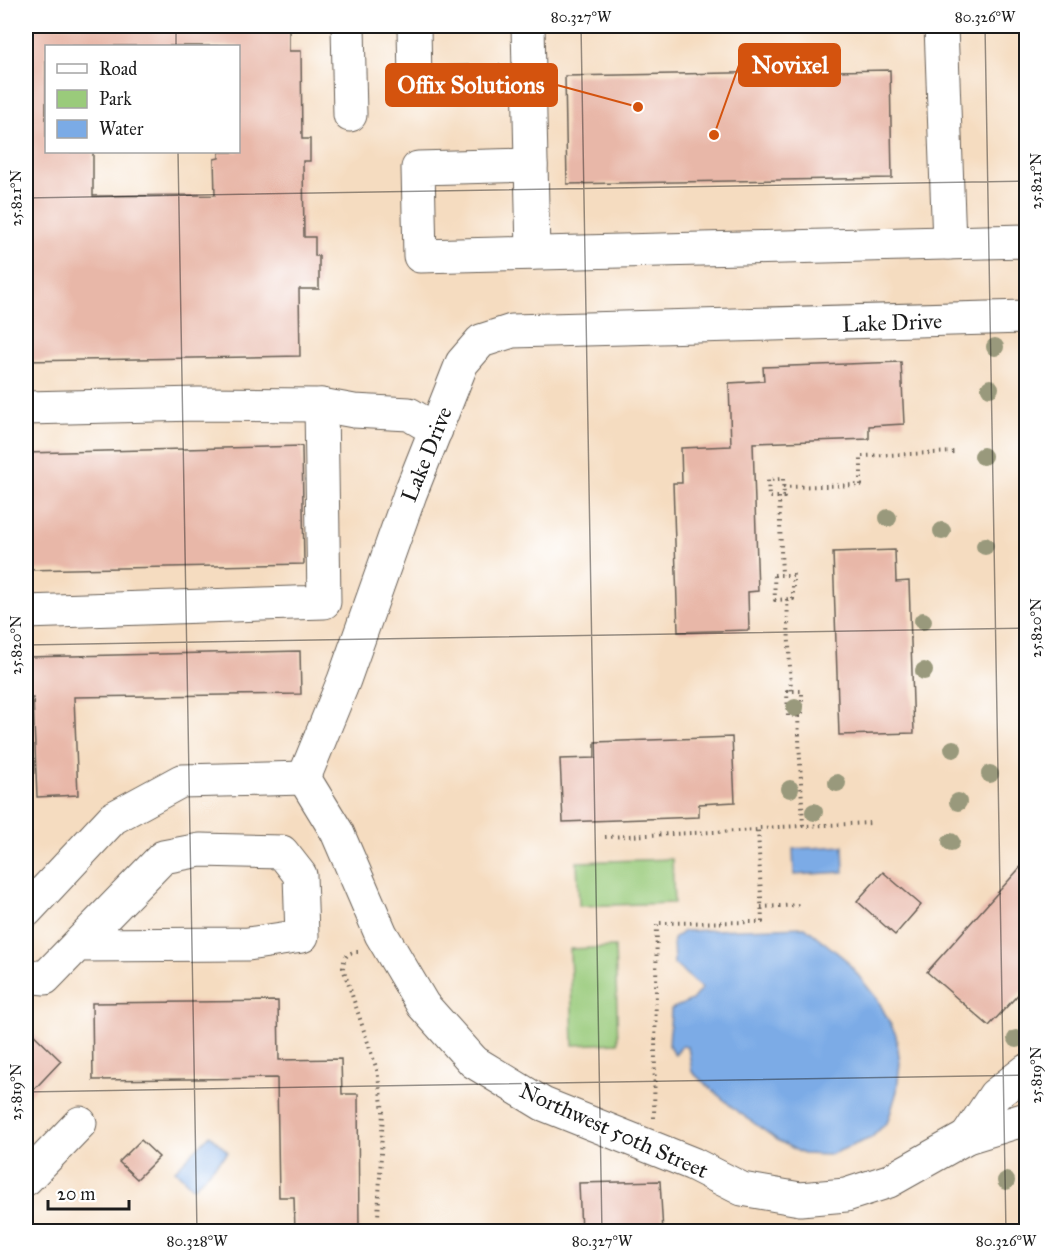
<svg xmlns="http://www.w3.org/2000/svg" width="1052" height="1257" font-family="'IM FELL Great Primer',serif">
<rect width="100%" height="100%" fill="#fff"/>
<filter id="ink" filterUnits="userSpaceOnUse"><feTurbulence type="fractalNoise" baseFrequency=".0167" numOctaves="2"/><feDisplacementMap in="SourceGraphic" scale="12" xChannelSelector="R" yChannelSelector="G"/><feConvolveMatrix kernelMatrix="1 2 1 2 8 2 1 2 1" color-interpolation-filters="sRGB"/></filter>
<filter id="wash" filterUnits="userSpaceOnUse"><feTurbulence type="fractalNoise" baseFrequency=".008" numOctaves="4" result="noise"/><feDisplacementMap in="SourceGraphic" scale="24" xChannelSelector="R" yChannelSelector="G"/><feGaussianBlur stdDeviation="1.35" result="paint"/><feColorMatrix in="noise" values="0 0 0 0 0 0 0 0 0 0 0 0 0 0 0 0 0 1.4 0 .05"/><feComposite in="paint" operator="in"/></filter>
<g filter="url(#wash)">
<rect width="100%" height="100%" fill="#f5dcc0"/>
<g fill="#9acb7b" stroke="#5b744c" stroke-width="1.5">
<polygon points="672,859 674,903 579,906 577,862"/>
<polygon points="615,947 618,1043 573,1045 570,949"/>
</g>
<g fill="#7babe6" stroke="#4c6481" stroke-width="1.5">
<polygon points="843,846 844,872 794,875 793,849"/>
<polygon points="805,927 845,959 878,1000 896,1035 900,1063 897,1091 888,1121 871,1138 829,1155 803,1154 779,1141 733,1108 692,1072 688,1047 682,1046 675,1055 669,1046 671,1009 692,1000 702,988 674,964 673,939 684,931"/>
<polygon points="210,1135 228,1152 193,1188 175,1170"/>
</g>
<g id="blocks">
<g fill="#e8b7a8" fill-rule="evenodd">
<path d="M 26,26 L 289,26 L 289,51 L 301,51 L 302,139 L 310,139 L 310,161 L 303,161 L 304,237 L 315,237 L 315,256 L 319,256 L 319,289 L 299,289 L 300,356 L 26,361 ZM 46,46 L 238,46 L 238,152 L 219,152 L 219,158 L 214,159 L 215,195 L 93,196 L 93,152 L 46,152 Z"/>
<polygon points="890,70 892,178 567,184 565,76"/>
<polygon points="901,362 904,424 869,426 869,439 753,443 758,591 748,592 749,630 678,632 673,483 682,483 681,448 731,446 729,383 764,381 763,367"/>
<polygon points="302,446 304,564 26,570 26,453"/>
<polygon points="895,550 896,582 909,581 914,733 839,735 833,552"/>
<polygon points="300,651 301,694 74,697 78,795 37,797 33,698 26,698 26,657"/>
<polygon points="732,737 735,802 699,804 699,817 563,822 560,759 595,758 595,742"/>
<polygon points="1026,861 1026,986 989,1026 927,972"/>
<polygon points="883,872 921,905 895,935 857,901"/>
<polygon points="278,1001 279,1060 341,1059 342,1094 358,1094 359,1231 295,1232 294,1197 279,1197 277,1078 93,1080 92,1003"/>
<polygon points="26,1027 61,1061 26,1098"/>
<polygon points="141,1140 159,1157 137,1179 119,1162"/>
<polygon points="660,1181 663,1232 581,1232 579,1183"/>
</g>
</g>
</g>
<g filter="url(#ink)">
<use href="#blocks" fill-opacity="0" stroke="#685f55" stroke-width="1.5"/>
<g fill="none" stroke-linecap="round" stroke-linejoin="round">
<g stroke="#685f55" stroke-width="35">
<g id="minor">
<polyline points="348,26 350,115"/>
<polyline points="414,26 415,83 529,81"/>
<polyline points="528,26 533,253"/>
<polyline points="941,26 949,243"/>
<polyline points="531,165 418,168 420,256 1026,241"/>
<polyline points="26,408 198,404 321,405 354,411 409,414 436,430"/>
<polyline points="26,612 324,602 321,405"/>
<polyline points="304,778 344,680 410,494 462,363 481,341 512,331 1026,317"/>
<polyline points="304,778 337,832 381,934 423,1005 474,1062 543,1104 693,1164 742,1189 800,1199 846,1195 889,1181 967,1137 1026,1119"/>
<polyline points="26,911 113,818 181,781 304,778"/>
<polyline points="26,976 45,978 163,857 200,850 282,852 300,875 302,936 248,944 77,945"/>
<polyline points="967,1137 995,1095 1026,1071"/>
<polyline points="26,1179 80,1123"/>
</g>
</g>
<g stroke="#685f55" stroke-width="4" stroke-dasharray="1.5 4.5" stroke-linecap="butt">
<polygon points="783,479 784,497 769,497 768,480"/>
<polyline points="783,487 861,485 861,456 956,452"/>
<polyline points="779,497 782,575"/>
<polygon points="774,575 793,575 793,599 775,600"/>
<polyline points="787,599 791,691"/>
<polygon points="787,691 802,691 802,716 788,716"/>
<polyline points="798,716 803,826"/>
<polyline points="605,837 758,830"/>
<polyline points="761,907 800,905"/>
<path d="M 358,952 C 346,952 344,958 343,968 L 377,1070 L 383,1111 L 378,1218"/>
<polyline points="654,1118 657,923 762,922 758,828 871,823"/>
</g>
<use href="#minor" stroke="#fff" stroke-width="33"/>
</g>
<g fill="#99997b">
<circle cx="995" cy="347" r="9"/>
<circle cx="990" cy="388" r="9"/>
<circle cx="983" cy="456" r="9"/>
<circle cx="888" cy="518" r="9"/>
<circle cx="942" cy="531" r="9"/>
<circle cx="985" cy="546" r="9"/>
<circle cx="923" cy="621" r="9"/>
<circle cx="924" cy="671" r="9"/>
<circle cx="795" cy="708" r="9"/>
<circle cx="953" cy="749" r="9"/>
<circle cx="990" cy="774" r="9"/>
<circle cx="837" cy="783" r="9"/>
<circle cx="790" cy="789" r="9"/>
<circle cx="958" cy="802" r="9"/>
<circle cx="814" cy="812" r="9"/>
<circle cx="951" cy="842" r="9"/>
<circle cx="1016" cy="1039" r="9"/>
<circle cx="1006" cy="1181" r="9"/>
</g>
</g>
<path fill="none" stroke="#1c1c1c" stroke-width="1.5" stroke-opacity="0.45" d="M 176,26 L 176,46M 581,26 L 602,1232M 985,26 L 1006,1232M 178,152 L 197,1232M 26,198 L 1026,181M 26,645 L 1026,628M 26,1092 L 1026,1075"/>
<g text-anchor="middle" stroke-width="6" stroke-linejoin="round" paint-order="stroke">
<g font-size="22" fill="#1c1c1c" stroke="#fff">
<text transform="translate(892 322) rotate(-2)" y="8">Lake Drive</text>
<text transform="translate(426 454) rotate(-68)" y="8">Lake Drive</text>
<text transform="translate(614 1130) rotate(24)" y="8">Northwest 50th Street</text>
</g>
</g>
<path fill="none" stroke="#d4530e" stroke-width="2" d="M714 135L739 65M638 107L557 85"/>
<g fill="#d4530e" stroke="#fff" stroke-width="2">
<circle cx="714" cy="135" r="6"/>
<circle cx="638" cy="107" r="6"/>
</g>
<g fill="#d4530e" stroke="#d4530e" stroke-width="2">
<rect x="739" y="44" width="101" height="42" rx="6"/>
<rect x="386" y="64" width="171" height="42" rx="6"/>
</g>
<g font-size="24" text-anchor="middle" font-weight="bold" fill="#fff">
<text x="790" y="73">Novixel</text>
<text x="471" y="93">Offix Solutions</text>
</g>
<rect width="1052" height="1257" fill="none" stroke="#fff" stroke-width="66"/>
<rect x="45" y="45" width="195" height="108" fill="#ffffff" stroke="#a4a4a4" stroke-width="1.5"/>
<rect x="57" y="64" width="30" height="9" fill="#ffffff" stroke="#a4a4a4" stroke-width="1.5"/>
<text x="99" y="75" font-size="18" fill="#1c1c1c">Road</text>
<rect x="57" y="90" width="30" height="18" fill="#9acb7b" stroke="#a4a4a4" stroke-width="1.5"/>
<text x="99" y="105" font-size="18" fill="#1c1c1c">Park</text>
<rect x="57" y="120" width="30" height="18" fill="#7babe6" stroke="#a4a4a4" stroke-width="1.5"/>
<text x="99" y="135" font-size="18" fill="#1c1c1c">Water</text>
<path d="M48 1200v9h81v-9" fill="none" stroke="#1c1c1c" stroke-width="3"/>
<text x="57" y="1200" font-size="18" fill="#1c1c1c" stroke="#ffffff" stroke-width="4.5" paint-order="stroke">20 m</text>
<rect x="33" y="33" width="986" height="1191" fill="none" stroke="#1c1c1c" stroke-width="2"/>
<g font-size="15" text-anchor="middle" fill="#1c1c1c">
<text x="581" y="22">80.327°W</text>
<text x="985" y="22">80.326°W</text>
<text transform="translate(1036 181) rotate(-90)" y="5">25.821°N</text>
<text transform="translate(16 198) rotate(-90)" y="5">25.821°N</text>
<text transform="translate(1036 628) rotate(-90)" y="5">25.820°N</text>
<text transform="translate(16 645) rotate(-90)" y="5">25.820°N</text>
<text transform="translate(1036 1075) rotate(-90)" y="5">25.819°N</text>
<text transform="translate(16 1092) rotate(-90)" y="5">25.819°N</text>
<text x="197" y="1246">80.328°W</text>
<text x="602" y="1246">80.327°W</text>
<text x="1006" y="1246">80.326°W</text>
</g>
</svg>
